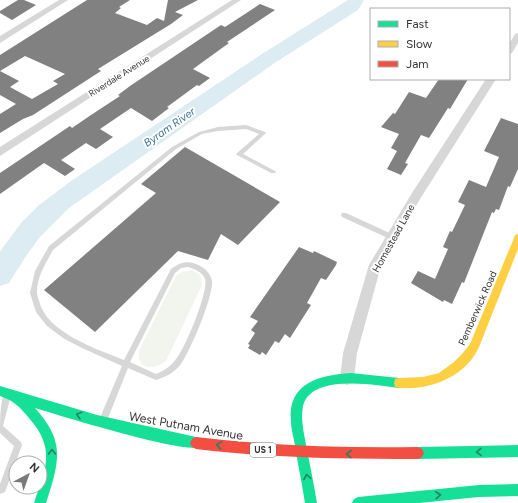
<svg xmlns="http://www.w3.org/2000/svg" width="518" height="503" font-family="Figtree,sans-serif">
<rect width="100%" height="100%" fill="#fff"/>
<path fill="#f1f5ed" d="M 192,270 L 200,275 L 202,285 L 166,361 C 154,370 137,371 139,351 L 176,276 L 182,272 Z"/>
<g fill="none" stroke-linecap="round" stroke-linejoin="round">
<polygon fill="#ddebf3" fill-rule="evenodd" points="348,0 364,0 358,10 276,62 69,208 40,237 26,256 9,283 0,286 0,252 1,250 22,222 38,206 71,181 262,54"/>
</g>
<g fill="#818181" fill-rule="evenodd">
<polygon points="18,0 24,0 36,5 12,20 0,13 0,11"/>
<path d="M 87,0 L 130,0 L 119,7 L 121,8 L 115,13 L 147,25 L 157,18 L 164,21 L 168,0 L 198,0 L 175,12 L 183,15 L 171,24 L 98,69 L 101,71 L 33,115 L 23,119 L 0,133 L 0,114 L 16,104 L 0,95 L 0,55 ZM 25,56 L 65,74 L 53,81 L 58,84 L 32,99 L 10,87 L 19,81 L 0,71 Z"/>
<polygon points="260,4 275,10 227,42 229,43 193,69 210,78 199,86 197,85 167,107 169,108 152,121 131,108 100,129 113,137 96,149 86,143 61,160 75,169 65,176 44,163 0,194 0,173 70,126 72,128 91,115 120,96 118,95 130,86 221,25 225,27"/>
<polygon points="439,79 468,79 450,109 448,108 429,138 421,135 405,163 408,164 401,175 387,169 397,151 391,148 399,134 381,127 393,113 395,114 409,92 426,98"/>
<polygon points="501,118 518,124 518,169 510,187 508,186 499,210 496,209 494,213 492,212 464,283 462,282 452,304 444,300 443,302 411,283 418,271 435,279 448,249 443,247 450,231 452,232 465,205 458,202 469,180 486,187 499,157 484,151"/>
<polygon points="185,147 280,202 238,245 221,234 208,260 178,251 95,332 44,290 156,193 141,184"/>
<polygon points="299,247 313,253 314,251 337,262 336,265 326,280 321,278 307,303 311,305 290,338 285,334 279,343 275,341 266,355 262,352 260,355 248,348 250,345 248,344 255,333 251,330 258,321 250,317"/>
</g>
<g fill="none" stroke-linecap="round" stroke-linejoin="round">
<g fill="#d7d7d7" fill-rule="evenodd">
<path d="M 246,125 L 265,132 L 266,133 L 243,154 L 275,171 L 276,172 L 275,173 L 271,173 L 237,155 L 236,154 L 259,134 L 246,129 L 218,131 L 202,134 L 188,142 L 176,149 L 53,250 C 46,263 37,276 37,292 C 37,295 38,298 39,301 C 47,333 97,349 124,360 L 171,269 C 179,263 186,260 196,264 C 204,267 210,272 212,281 C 214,295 190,352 181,364 C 175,372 166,377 156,380 L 128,368 L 106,423 L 103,424 L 100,423 L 99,420 L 122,366 L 82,348 L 63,338 L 47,326 L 36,312 L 30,293 L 35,271 L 49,246 L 172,147 L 199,132 L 218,127 ZM 188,267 C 194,269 203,272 205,279 C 209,291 185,349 176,359 C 171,366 164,371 156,374 L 130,362 L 175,273 L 181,268 Z"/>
<polygon points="342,213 346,213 394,235 395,237 394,239 390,239 342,217 341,215"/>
<path d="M 7,391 L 10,392 L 11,395 L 3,426 L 21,442 L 22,445 L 5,492 L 0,494 L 0,484 L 14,446 L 0,433 C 0,419 0,406 4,392 Z"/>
</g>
<g fill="#d7d7d7" fill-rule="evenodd">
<polygon points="59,0 68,0 0,43 0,36"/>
<polygon points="232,0 241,0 0,156 0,147"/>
<polygon points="518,33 518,43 512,53 509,54 509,44 515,34"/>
<polygon points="486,79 496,79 420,199 381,266 357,353 354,378 352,383 347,385 342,383 340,378 343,353 369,265 412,193"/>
</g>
<g fill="#16e098" fill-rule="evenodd">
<path d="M 351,373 L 399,378 L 403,379 L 404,383 L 403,387 L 399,388 C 376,385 311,373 303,406 C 300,421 305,436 307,451 C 311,469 314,486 317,503 L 305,503 C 302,484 298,465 295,446 C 294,438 291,430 291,421 C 287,383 320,375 351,373 Z"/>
<path d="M 0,386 L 97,415 L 196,437 L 200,439 L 202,443 L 200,447 C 184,454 58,415 35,408 C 66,442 59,462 46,503 L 34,503 C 46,468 56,449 29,418 C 19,406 14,401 0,396 Z"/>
<polygon points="518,445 518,457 418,459 414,457 412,453 414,449 418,447"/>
<polygon points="518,484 518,496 479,497 419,503 352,503 354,499 358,497 479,485"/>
</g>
<path fill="#ffcf43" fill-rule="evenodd" d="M 518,234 L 518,249 L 479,347 C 468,372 440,386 414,388 C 408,388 401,389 395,387 L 394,383 L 395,379 L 399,378 L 423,377 L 439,373 L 454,362 L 462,354 L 470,344 L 514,238 L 515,235 Z"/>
<path fill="#f24e42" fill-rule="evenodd" d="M 196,437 C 270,446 344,448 418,447 L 422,449 L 424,453 L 422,457 L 418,459 C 344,459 270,458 196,449 L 192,447 L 190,443 L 192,439 Z"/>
</g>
<defs><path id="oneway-chevron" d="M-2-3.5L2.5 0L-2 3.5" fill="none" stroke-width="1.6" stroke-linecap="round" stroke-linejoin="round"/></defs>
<g stroke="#268160">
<use href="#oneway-chevron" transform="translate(79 415) rotate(-165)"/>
<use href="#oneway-chevron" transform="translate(219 445) rotate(-171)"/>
<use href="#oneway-chevron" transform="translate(52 452) rotate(-91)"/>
<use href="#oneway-chevron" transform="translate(479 452) rotate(178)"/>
<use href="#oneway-chevron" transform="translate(349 454) rotate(-179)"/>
<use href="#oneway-chevron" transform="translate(307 477) rotate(-99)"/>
<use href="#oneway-chevron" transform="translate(438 495) rotate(-6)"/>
</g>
<g text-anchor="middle" stroke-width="4" stroke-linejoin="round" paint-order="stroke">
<g font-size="9" fill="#333" stroke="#fff">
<text transform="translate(119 76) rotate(-32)" y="3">Riverdale Avenue</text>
</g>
<rect fill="#fff" stroke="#707070" stroke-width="1" x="250" y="443" width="26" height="14" rx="3"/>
<g font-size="9" font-weight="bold" fill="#333">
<text x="263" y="453">US 1</text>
</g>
<g font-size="10" fill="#333" stroke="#fff">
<text transform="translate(393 238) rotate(-61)" y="4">Homestead Lane</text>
<text transform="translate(477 308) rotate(-66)" y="4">Pemberwick Road</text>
</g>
<g font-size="11" font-style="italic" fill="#3f7597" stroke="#fff">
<text transform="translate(169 127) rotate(-35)" y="4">Byram River</text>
</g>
<g font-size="12" fill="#333" stroke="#fff">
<text transform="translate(186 426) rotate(10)" y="4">West Putnam Avenue</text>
</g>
</g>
<rect x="370" y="8" width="140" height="72" fill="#ffffff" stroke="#adadad"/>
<rect x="378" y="21" width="20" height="6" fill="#16e098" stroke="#adadad"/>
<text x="406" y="28" font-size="12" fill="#333333">Fast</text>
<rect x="378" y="41" width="20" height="6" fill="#ffcf43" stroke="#adadad"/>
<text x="406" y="48" font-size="12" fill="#333333">Slow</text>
<rect x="378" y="61" width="20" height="6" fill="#f24e42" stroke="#adadad"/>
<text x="406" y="68" font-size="12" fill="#333333">Jam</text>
<g transform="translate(28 475) rotate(41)"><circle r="19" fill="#ffffff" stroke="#adadad"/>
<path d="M0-3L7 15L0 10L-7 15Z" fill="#7a7a7a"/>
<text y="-6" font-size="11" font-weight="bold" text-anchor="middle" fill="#333333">N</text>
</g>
</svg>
